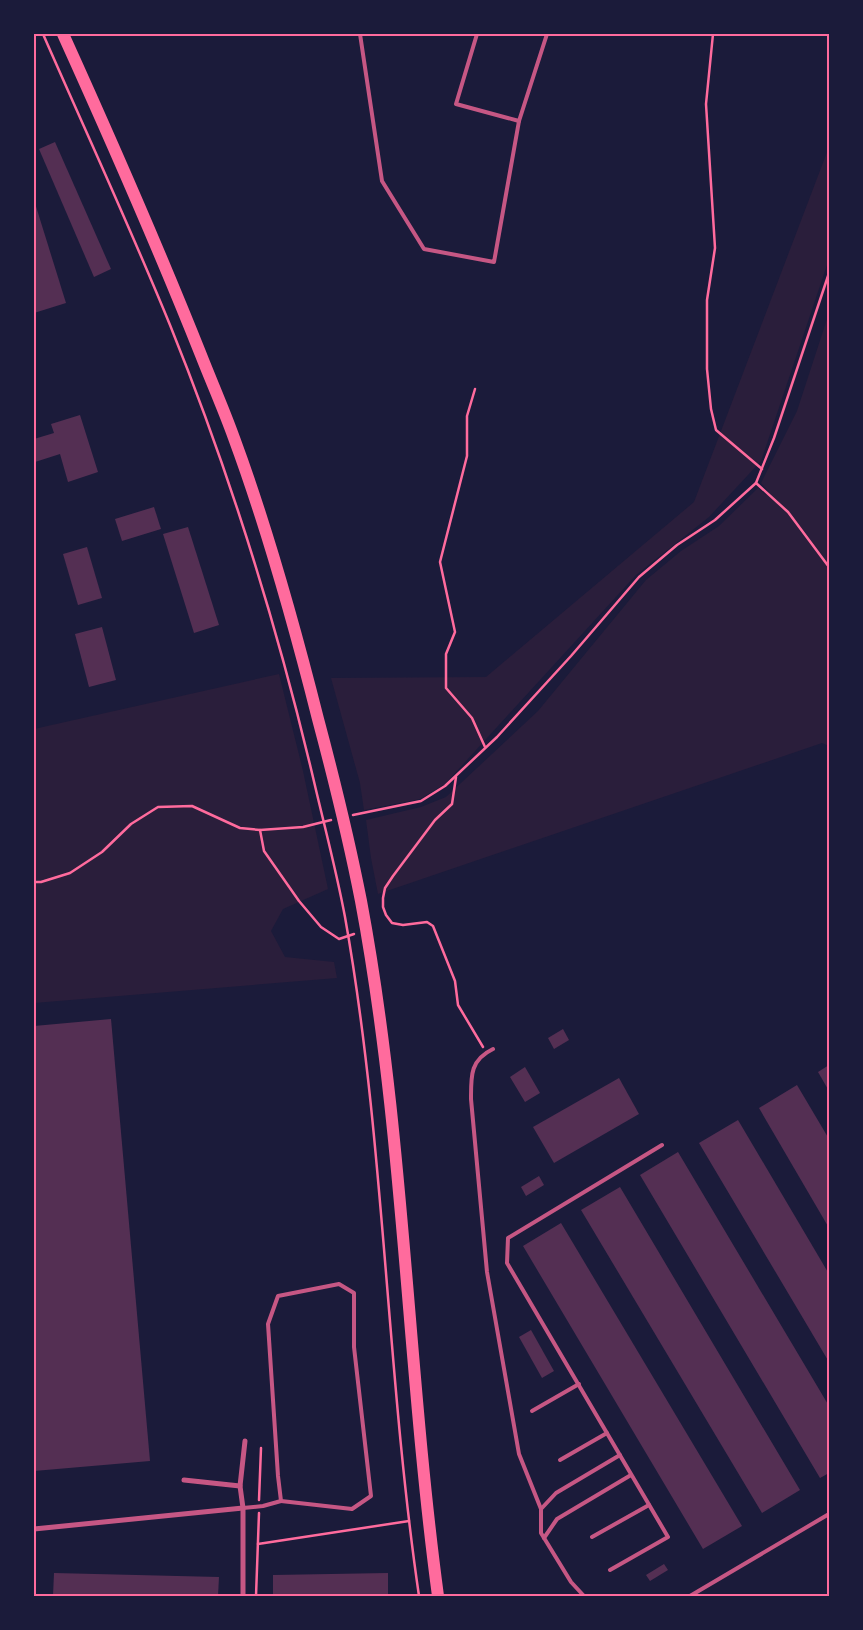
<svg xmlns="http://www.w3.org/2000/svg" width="863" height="1630" font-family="Roboto,sans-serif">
<rect width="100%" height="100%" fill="#1b1b3a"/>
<g fill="#2a1e3b">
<polygon points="829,147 829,259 761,461 709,517 636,575 445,784 420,799 364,810 360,783 331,678 486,677 694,502"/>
<polygon points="829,313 829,746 822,743 378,894 371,858 366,820 421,807 446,797 538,711 646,580 681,551 719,526 758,488 766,495 769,492 761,483 797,411"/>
<polygon points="279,674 303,771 328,889 283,909 271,931 285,957 334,962 337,978 34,1003 34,729"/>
</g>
<g fill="#542f53">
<polygon points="55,142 111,269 94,277 39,149"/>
<polygon points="34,200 66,303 34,313"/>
<polygon points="80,415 98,472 68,482 60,454 35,462 34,456 34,439 54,433 51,424"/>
<polygon points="154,507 161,529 122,541 115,519"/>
<polygon points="188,527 219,625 194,633 163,534"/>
<polygon points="87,547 102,598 78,605 63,554"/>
<polygon points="102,627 116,680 89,687 75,634"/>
<polygon points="111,1019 150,1461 34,1471 34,1026"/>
<polygon points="563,1029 569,1040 554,1049 548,1038"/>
<polygon points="829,1065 829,1091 818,1072"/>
<polygon points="525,1067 540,1093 525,1102 510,1077"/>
<polygon points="619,1078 639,1114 554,1163 533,1127"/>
<polygon points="797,1085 829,1139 829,1228 759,1108"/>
<polygon points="738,1120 829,1274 829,1362 699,1143"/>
<polygon points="678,1152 829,1406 829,1473 820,1478 640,1175"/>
<polygon points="539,1176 544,1185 526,1196 521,1187"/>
<polygon points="620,1187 800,1490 762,1513 581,1210"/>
<polygon points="561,1223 742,1526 703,1549 523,1246"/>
<polygon points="531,1330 554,1371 542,1378 519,1337"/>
<polygon points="664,1564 668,1570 650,1581 646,1575"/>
<polygon points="54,1573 219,1577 218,1596 53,1596"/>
<polygon points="388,1573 388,1596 273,1596 273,1575"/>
</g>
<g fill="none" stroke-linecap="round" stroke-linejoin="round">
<g stroke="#ff6b9d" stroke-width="2.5">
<path d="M 43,34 C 85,130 130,227 170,325 C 231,476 279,631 316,790 C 326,832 337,874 345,917 C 385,1141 386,1371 419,1596"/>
<polyline points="713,34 706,104 715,248 707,300 707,369 711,409 716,430 762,469"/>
<polyline points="475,389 467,416 467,456 440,562 455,632 446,654 446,688 472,718 485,747"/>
<polyline points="756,483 788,512 829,567"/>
<polyline points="456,777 452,804 435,820 393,876 385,888 383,898 383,907 386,915 392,923 403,925 427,922 433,926 455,981 458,1005 483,1047"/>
<polyline points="353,815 421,801 445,786 497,737 571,656 639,577 677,545 715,520 756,483 774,438 829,273"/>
<polyline points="260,830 264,851 299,901 321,927 339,939 354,934"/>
<polyline points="34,882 41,882 70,873 102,852 131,824 158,807 192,806 240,828 260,830 303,827 331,820"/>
<polyline points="259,1500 261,1448"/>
<polyline points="258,1544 409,1521"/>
<polyline points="256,1596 259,1513"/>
</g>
<g stroke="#c65784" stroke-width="4">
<polyline points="360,34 382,181 424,249 494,262 519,121 547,34"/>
<polyline points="477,34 456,104 519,121"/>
<path d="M 493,1049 C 470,1060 471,1076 471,1099 L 487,1272 L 519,1454 L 541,1509 L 541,1533 L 571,1582 L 584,1596"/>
<polygon points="339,1284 354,1293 354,1347 371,1496 352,1509 281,1501 278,1476 268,1324 278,1296"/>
<polyline points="532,1411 579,1384"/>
<polyline points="560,1460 607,1433"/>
<polyline points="243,1508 263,1506 281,1501"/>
<polyline points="541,1509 556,1493 620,1455"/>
<polyline points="592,1537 649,1505"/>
<polyline points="544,1538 557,1519 631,1475"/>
<polyline points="610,1570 668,1537 507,1263 508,1238 662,1145"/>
<polyline points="690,1596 829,1514"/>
</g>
<g stroke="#c65784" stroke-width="5">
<polyline points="184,1480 240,1486"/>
<polyline points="34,1529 243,1508"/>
<polyline points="243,1596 243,1508 240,1486 245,1441"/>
</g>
<path stroke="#ff6b9d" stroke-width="12" d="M 63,34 C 111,140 158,247 201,355 C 212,383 224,410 234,438 C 268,530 294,624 318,719 C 334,779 349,840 361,901 C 404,1130 407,1365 438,1596"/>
</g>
<rect width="863" height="1630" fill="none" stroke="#1b1b3a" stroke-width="70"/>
<rect x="35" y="35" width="793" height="1560" fill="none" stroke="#ff6b9d" stroke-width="2"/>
</svg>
